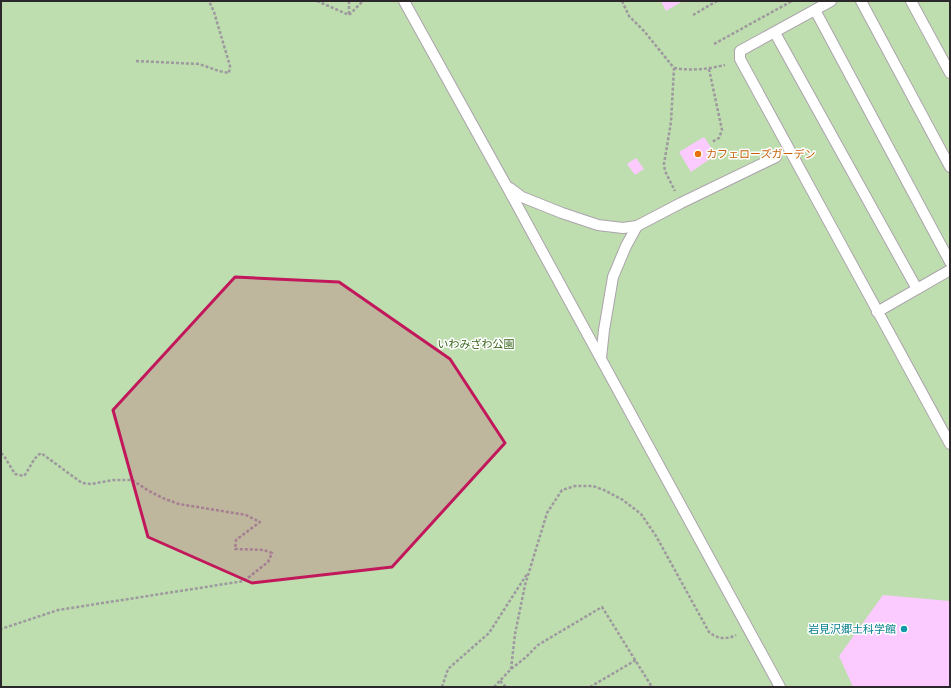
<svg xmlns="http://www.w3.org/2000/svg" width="951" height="688" font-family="'Fira Sans Condensed','Noto Sans JP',sans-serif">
<rect width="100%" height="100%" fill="#f9f0fa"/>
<rect fill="#bedeaf" x="1" y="1" width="949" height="686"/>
<g fill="#fbcafe">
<polygon points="661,1 683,1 666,11"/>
<polygon points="704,137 716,155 691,172 679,152"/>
<polygon points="636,158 644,169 635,175 627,164"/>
<polygon points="883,595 950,601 950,687 853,687 839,656"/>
</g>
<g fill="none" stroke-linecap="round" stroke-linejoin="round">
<g stroke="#aca3ac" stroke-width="12">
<g id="service">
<polyline points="404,1 506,185 780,687"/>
<path d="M 831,1 L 740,51 L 740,59 C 811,187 879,316 950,444"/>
<polyline points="861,1 950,167"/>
<polyline points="911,1 950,73"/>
<polyline points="815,10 950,262"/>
<polyline points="775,33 917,289"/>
<polyline points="510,188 522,197 562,213 598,225 623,228 637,226 681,203 776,157"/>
<polyline points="877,312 950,270"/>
<polyline points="601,358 604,330 613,277 626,246 637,226"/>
</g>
</g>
<g stroke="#9e989f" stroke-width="2.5" stroke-dasharray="3 2" stroke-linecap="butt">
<polyline points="317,1 349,15 363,1"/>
<polyline points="349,1 349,14"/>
<polyline points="622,1 629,16 644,31 674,68 671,122 664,164 665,171 675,191"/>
<polyline points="693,15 717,1"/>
<polyline points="714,44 792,1"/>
<polyline points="136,61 199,64 219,71 229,73 230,66 214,12 209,1"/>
<path d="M 674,68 C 691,71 708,69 725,65"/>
<polyline points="709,69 722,130 719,138 712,142"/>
<path d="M 1,453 L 4,456 L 15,474 L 24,476 C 31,467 32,459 41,453 L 82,483 L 91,484 L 113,480 L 132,480 L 149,491 L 165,499 L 179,504 L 246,515 L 260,522 L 236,540 L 235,549 L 264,550 L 272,553 L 268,562 L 244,581 L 58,610 L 1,629"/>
<path d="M 511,669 L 515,634 L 525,585 L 547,513 L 562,490 L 575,486 L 593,486 L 604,490 L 623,500 L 641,514 L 656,536 L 709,632 C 717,639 726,640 736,635"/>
<polyline points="500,681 506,687"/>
<polyline points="442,687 448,669 489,633 527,574"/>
<polyline points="494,687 511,669 525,658 538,645 602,607 652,687"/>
<polyline points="590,687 636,660"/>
</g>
<use href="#service" stroke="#fff" stroke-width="10"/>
</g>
<path fill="#c2185b" fill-opacity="0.2" stroke="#c2185b" stroke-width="3" stroke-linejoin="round" d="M 235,277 L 339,282 L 450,359 L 505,443 L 392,567 L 252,583 L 148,537 L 113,410 Z"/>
<circle fill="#e8710a" stroke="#fff" stroke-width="1.5" cx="698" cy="154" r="4"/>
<circle fill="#0f9aa8" stroke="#fff" stroke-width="1.5" cx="904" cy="629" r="4"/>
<g text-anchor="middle" stroke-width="3" stroke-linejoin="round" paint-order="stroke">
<g font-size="11" fill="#c56008" stroke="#fff" text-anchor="start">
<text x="706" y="158">カフェローズガーデン</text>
</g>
<g font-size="11" fill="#376519" stroke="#fff">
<text x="476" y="348">いわみざわ公園</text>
</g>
<g font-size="11" fill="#0d838f" stroke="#fff" text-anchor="end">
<text x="896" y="633">岩見沢郷土科学館</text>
</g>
</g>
<rect width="951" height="688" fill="none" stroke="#2b272b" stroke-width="4"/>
</svg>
